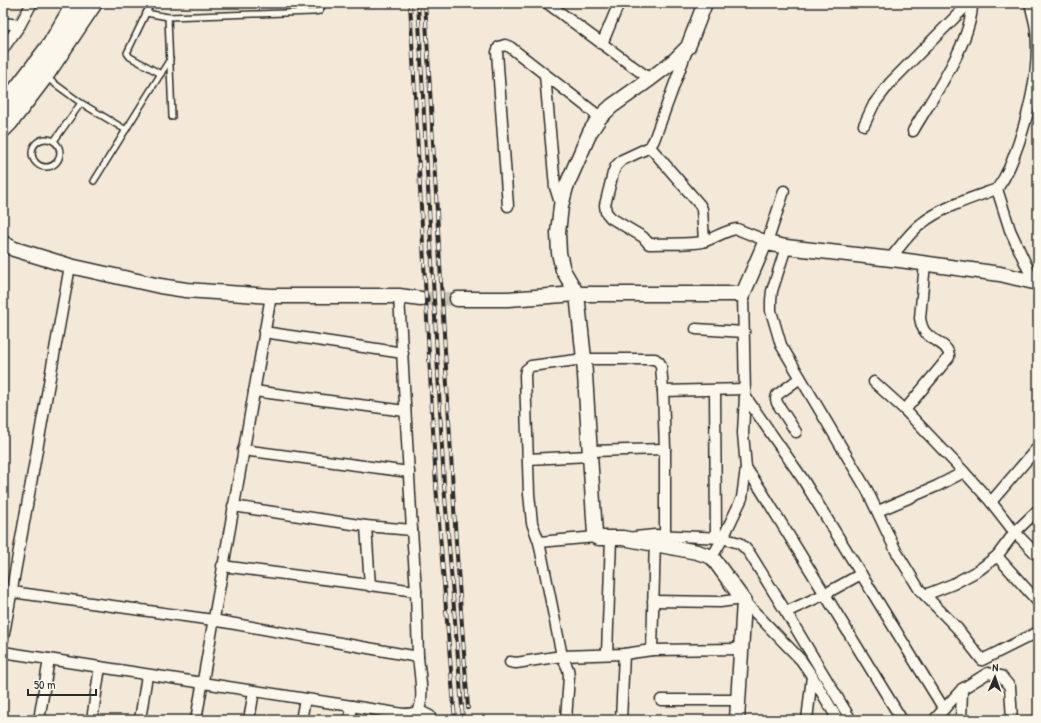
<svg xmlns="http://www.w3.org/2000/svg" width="1041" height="723" font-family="'Patrick Hand',sans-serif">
<rect width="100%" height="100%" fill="#f4e9d8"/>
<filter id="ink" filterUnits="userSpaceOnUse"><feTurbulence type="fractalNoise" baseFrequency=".025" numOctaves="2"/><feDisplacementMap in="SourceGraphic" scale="8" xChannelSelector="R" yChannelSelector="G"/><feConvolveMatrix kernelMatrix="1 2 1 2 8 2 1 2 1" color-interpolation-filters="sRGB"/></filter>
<g filter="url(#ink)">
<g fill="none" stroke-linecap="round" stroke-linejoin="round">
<polyline stroke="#ccc3b5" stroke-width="14" stroke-dasharray="14 7" stroke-linecap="butt" points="421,299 457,299"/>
<g stroke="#2b2b2b" stroke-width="8">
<g id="lane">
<polyline points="151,3 127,53 130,57 161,74"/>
<polyline points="146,13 168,17 313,12 320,11 323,3"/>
<polyline points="168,17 172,117"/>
<polyline points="47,78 81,103 126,130"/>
<circle cx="46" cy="153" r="14"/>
<polyline points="54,141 81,103"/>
<polyline points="94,181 170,59"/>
</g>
</g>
<g stroke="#2b2b2b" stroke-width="13">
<g id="street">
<polyline points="547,3 650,79"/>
<polyline points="3,23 20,25"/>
<polyline points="602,44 619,3"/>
<polyline points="3,49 20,25 32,3"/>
<path d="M 687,50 L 654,140 L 650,147 L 622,160 L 616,166 L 613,173 L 605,205 L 606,212 L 611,218 L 643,237 L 649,244 C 666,243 685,245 702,242 C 714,239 725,230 737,229 L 767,241"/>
<polyline points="545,75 555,187 561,206"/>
<polyline points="864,125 874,104 890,83 969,3"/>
<path d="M 913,131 C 932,98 973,40 972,3"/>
<polyline points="650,147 700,205 702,209 704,241"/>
<path d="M 997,189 C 1008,174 1013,159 1019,142 C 1031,106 1040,68 1036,30 C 1035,21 1032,12 1030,3"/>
<polyline points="508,206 497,52 499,47 505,45 510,47 600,117"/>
<polyline points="767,243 784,191"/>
<polyline points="786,247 772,291 771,300 771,311 781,345 867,490 896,551 919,589 957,628 982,660 1038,632"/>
<path d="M 890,259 C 900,247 909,233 921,224 C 942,207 972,198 997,189 L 1010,230 L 1034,282"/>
<polyline points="399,296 412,530 416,591 418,657"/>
<polyline points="696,329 744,332"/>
<polyline points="264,332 403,353"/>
<polyline points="874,382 905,410 964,472 991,502 1012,529 1038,556"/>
<polyline points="715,390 716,537"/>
<polyline points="254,391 405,411"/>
<polyline points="663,391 745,389"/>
<polyline points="745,396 802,478 944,709"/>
<path d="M 905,410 L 949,357 C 950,345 933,341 926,333 C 922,329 921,324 920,318 L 925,263"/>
<polyline points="796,432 777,403 776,399 777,395 800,378"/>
<polyline points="243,450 409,472"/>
<polyline points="590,451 665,449"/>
<polyline points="528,459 590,456"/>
<polyline points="746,468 761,490 902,720"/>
<polyline points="991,502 1038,447"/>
<polyline points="233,506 366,526 412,530"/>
<polyline points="878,511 937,486 964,472"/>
<polyline points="366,526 370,586"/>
<polyline points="635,537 655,535 723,538 739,543 745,548 750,554 786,612 825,594 861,574"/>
<polyline points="539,542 596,537"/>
<polyline points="997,556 1038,602"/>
<polyline points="712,557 723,538 742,498 746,468 743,433 745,396 743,294"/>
<polyline points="222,566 416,591"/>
<polyline points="925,595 953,584 979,570 997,556 1015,532 1038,510"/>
<polyline points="653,601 720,602 742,599"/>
<polyline points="744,601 801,660 812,676 838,720"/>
<polyline points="786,612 851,720"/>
<polyline points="3,639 70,266"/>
<polyline points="652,650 655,538"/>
<path d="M 3,652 L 403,714 C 408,714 415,714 418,710 C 425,702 419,668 418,657 L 213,620 L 12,592"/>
<polyline points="607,654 611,538"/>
<polyline points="510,662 516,663 562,656 624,654 652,650 741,649"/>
<polyline points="661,700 738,700"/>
<polyline points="418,710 430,716 431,720"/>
<polyline points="39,720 49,659"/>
<polyline points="92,720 100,667"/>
<polyline points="140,720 147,675"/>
<polyline points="196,720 271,296"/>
<polyline points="249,720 254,691"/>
<polyline points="301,720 305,699"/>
<polyline points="350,720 352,706"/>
<polyline points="566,720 569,676 568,669 562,656 539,542 532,523 529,494 525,375 526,370 531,366 584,359 655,359 659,362 661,366 663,391 665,449 665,535"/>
<polyline points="621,720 624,654"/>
<polyline points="807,720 812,676"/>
<polyline points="934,720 962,689 988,673 1001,676 1010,687 1012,720"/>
<polyline points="961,720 962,689"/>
</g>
</g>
<g stroke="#2b2b2b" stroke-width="17">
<g id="secondary">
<polyline points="705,3 688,47 675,60 650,79 612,106 600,117 590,132 566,187 561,206 558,233 559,253 563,270 577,294 584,359 595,534 596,537 599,538 623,538 697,552 712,557 744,601 737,720"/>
<polyline points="3,243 14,249 70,266 160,286 186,290 271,296 399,296 421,299"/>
<polyline points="457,299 508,299 577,294 743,294 764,245 767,243 786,247 900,260 1000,274 1038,283"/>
</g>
</g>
<g stroke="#2b2b2b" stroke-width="19">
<g id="primary">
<polyline points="3,107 51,44 75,3"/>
<polyline points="3,129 10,122 45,76 94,3"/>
</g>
</g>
<use href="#lane" stroke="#fbf7ec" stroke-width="5"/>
<use href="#street" stroke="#fbf7ec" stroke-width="10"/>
<use href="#secondary" stroke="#fbf7ec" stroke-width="14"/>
<use href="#primary" stroke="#fbf7ec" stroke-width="16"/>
<g stroke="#2b2b2b" stroke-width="4">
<g id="rail">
<polyline points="410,3 436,485 455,720"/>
<polyline points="418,3 444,484 463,720"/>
<polyline points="425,3 456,542 468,708"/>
</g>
</g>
<use href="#rail" stroke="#fbf7ec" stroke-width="2.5" stroke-dasharray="8" stroke-linecap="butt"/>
</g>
</g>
<rect width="1041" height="723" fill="none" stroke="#fbf7ec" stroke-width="16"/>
<rect x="8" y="8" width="1025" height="707" fill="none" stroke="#2b2b2b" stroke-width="1.5" filter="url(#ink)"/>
<g transform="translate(995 677) rotate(2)" stroke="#fbf7ec" stroke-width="3" paint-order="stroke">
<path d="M0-3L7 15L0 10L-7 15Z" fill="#2b2b2b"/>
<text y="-6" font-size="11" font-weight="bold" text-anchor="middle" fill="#2b2b2b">N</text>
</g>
<path d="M28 689v6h68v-6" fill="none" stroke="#2b2b2b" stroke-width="2"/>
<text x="34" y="689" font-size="12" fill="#2b2b2b" stroke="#fbf7ec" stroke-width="3" paint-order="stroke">50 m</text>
</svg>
